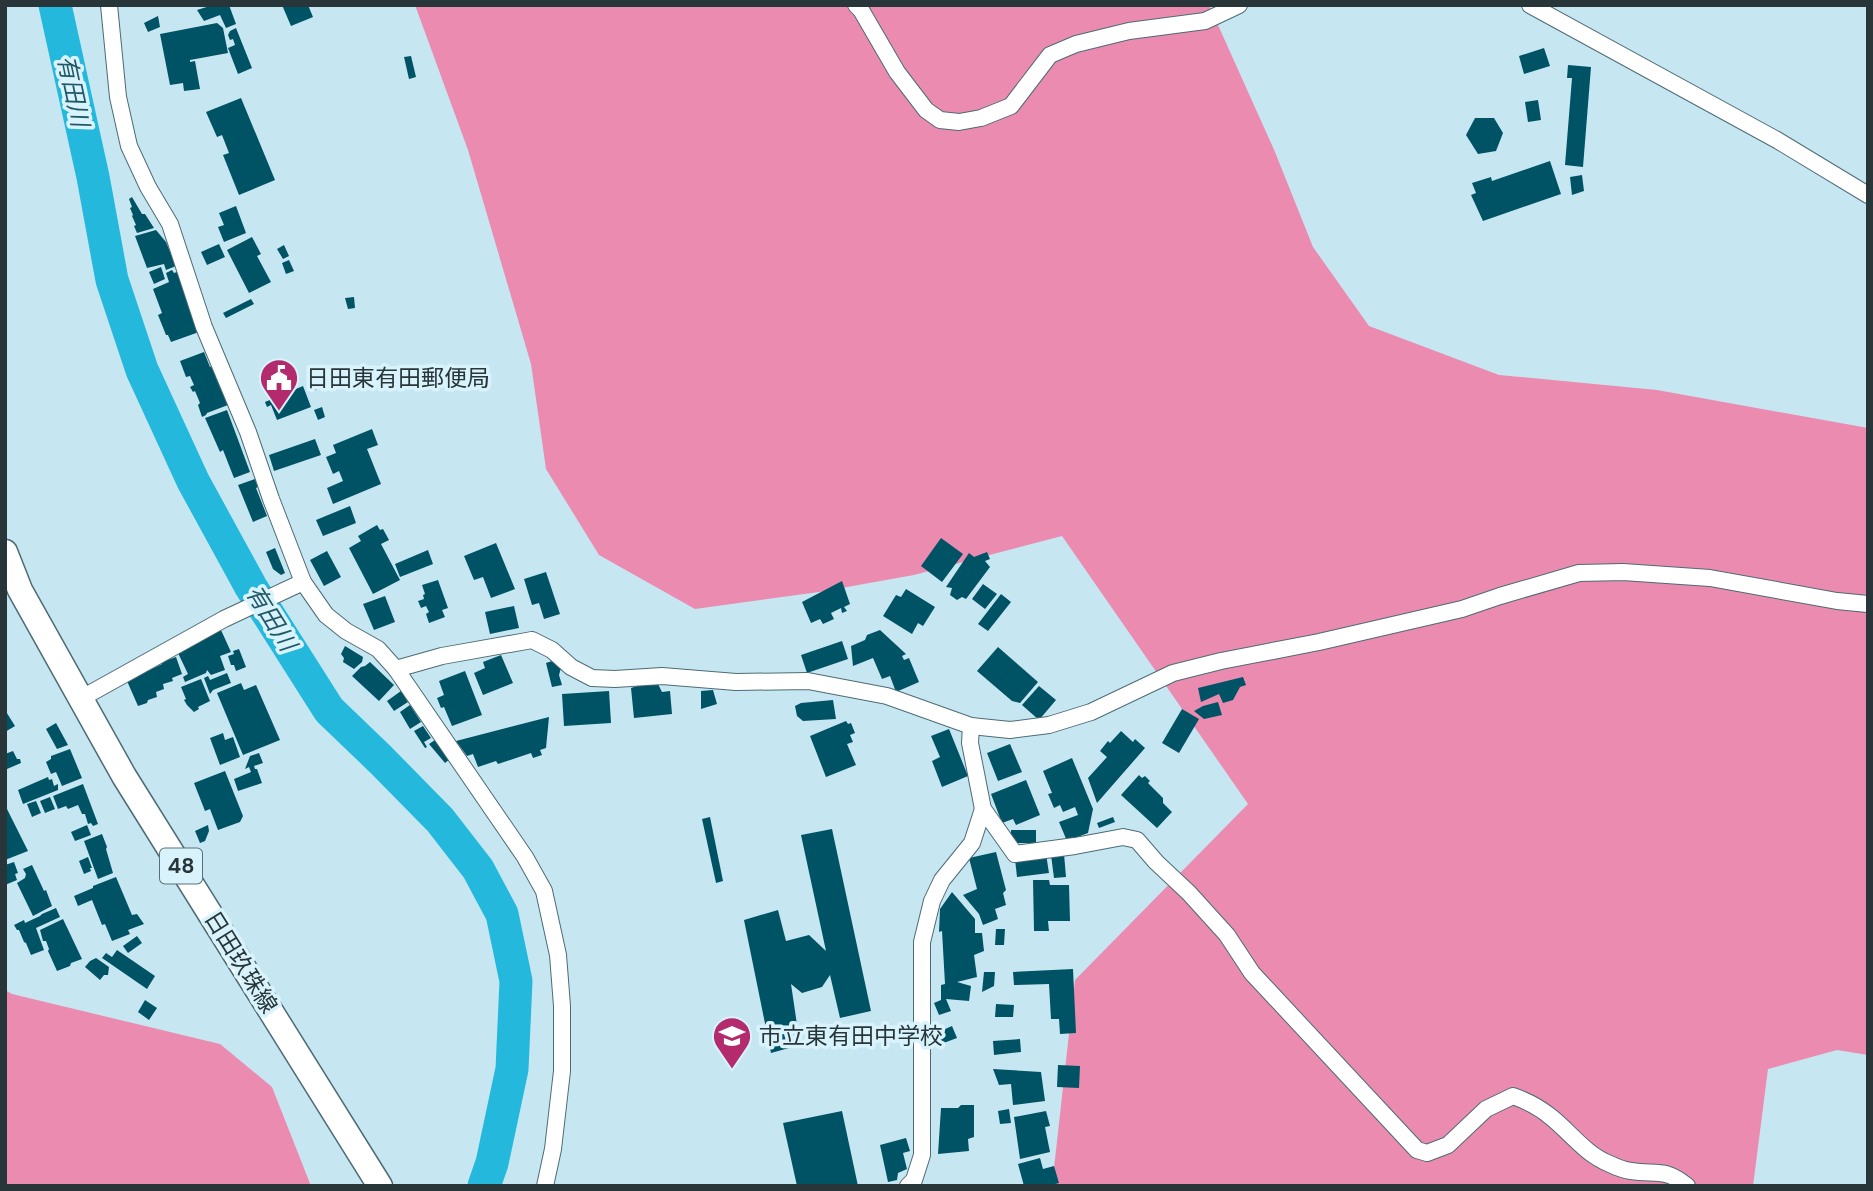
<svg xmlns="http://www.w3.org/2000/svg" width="1873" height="1191" font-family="'DM Sans','Noto Sans JP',sans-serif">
<rect width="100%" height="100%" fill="#c6e7f2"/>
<g fill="#eb8bb0">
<polygon points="415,5 1209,5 1275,152 1313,247 1369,326 1499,375 1657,390 1868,428 1868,1055 1837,1050 1768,1069 1753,1186 1052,1186 1075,980 1248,804 1062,536 914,575 819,592 695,609 599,555 546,469 531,364 468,150"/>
<polygon points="5,990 12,994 220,1044 272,1087 311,1186 5,1186"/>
</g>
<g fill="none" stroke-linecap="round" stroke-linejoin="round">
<polyline stroke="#24b8dc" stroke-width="33" points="55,5 93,177 112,280 142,370 193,481 251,587 329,710 380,759 440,820 478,869 502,914 516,981 512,1069 492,1163 484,1186"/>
</g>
<g fill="#005265">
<polygon points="213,5 229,5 236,24 226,28 220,15 204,21 197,10"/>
<polygon points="282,5 308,5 313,17 291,26"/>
<polygon points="158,16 160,27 148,32 144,23"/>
<polygon points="217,23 223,28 228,53 190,60 190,62 195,61 200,89 184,91 183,83 170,85 160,34"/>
<polygon points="236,28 252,68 238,74 228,48 235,45 233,39 230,40 228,35 230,31"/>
<polygon points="1544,48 1550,66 1524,74 1519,56"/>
<polygon points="411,56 416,77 409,79 404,57"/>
<polygon points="1568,65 1591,67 1583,167 1565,165 1572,78 1567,78"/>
<polygon points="241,98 275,180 239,195 223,155 229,153 222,135 217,137 206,112"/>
<polygon points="1538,100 1541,120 1528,122 1525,102"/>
<polygon points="1475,118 1494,118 1503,133 1496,151 1478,154 1466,135"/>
<polygon points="1550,161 1561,194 1483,221 1471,195 1476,193 1472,183 1491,177 1492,181"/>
<polygon points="1582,175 1584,191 1572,195 1570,177"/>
<polygon points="132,197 142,214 145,214 154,228 137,233 134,226 136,225 132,216 133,215 130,208 132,207 129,199"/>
<polygon points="236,206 246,233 224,242 218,227 224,225 219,213"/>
<polygon points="156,230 166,242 176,266 166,270 164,264 147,268 135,236"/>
<polygon points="252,237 261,254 257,256 271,282 249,293 227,250"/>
<polygon points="219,244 225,257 207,265 201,252"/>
<polygon points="284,245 289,256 283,259 277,249"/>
<polygon points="289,260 294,271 286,274 282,263"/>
<polygon points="161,267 165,279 154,284 149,272"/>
<polygon points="172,270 174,273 177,272 199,332 171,342 168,335 166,335 158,315 162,313 153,289 169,282 166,273"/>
<polygon points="354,297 355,308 348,309 345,298"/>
<polygon points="251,299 254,304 226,318 223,313"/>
<polygon points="204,352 210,367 213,366 228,405 207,413 206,415 202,417 198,405 200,403 195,391 193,392 190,387 194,385 190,376 186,377 180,361"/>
<polygon points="315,375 320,388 313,391 308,378"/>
<polygon points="303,386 311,407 277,420 271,405 267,407 265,402"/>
<polygon points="322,407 325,417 318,420 314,410"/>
<polygon points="227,410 250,472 234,478 223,450 220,452 205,418"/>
<polygon points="372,429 378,445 367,449 381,484 333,504 327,488 343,481 339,471 333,474 326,457 336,453 333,445"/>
<polygon points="315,439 321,455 274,471 269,455"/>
<polygon points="255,479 258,487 256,488 267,516 253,522 238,485"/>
<polygon points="350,506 356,523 323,536 316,520"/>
<polygon points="377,525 380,530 383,529 389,540 381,544 400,580 373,594 349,548 361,541 358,536"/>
<polygon points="941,538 963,554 942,582 921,566"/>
<polygon points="496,543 515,589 491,598 483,577 474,580 464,556"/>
<polygon points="275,548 285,573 281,575 273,569 266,552"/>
<polygon points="428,550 433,564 400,577 395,564"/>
<polygon points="327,551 341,577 324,586 310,560"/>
<polygon points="987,552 990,559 985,561 990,567 966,599 962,597 957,600 950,595 952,588 946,587 969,553 974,557"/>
<polygon points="546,572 560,614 544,619 539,603 532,605 524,579"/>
<polygon points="438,580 448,608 442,610 445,617 429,623 426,614 429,612 426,606 421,608 418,601 424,599 423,595 425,594 422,585"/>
<polygon points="842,581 850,604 844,607 847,611 842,613 841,608 831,613 834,619 823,624 820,619 811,623 802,602"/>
<polygon points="983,584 997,594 985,609 972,599"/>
<polygon points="906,589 935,607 923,626 918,623 912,634 883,616 896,595 901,597"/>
<polygon points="1001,594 1011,602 988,631 978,624"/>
<polygon points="385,596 395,622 374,630 363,604"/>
<polygon points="514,606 519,628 490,634 485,612"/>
<polygon points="221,630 231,652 220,656 225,670 211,675 207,670 206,673 185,682 183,677 188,674 178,653 200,642 203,637"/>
<polygon points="880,630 906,654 902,656 904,660 909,658 919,682 896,692 890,676 882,679 873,658 853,666 851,646 865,640 867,635"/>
<polygon points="842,641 848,659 807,673 801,655"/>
<polygon points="345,646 363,657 362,662 354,669 343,662 344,658 341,654"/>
<polygon points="998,647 1038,682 1020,703 1012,701 977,671"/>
<polygon points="239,649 246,667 236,671 234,665 231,665 228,656 234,654 233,651"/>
<polygon points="501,655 513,683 483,695 474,673 485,668 483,662"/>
<polygon points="176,657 182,674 172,678 173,681 163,684 164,689 156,692 157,697 148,700 147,703 138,706 127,681 162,664 162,662"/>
<polygon points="552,661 561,668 559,675 562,685 552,687 546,663"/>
<polygon points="370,662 394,685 379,701 352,676 361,667 365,666"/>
<polygon points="465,671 482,715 452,726 444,707 441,708 437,698 444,695 439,681"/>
<polygon points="227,673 231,683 213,690 210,694 204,678 208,676 210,680"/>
<polygon points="1243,677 1246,685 1240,687 1233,700 1223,703 1219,694 1201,702 1198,688"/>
<polygon points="201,679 210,701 198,707 199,709 194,712 187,705 184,700 186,699 181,687"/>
<polygon points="636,682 658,684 662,692 670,691 672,714 634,718 631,688 637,686"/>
<polygon points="241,683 244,690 256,685 280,740 243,755 217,693"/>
<polygon points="1039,686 1056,700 1039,720 1022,705"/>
<polygon points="713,690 717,704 701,709 701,691"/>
<polygon points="401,691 408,702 394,711 387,701"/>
<polygon points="609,691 611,723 564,726 562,694"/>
<polygon points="833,700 836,719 803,721 797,716 795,706 801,703"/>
<polygon points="1218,702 1222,715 1204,719 1194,711 1203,706"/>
<polygon points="410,705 421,722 410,729 400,712"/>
<polygon points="1182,709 1199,719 1179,753 1162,743"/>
<polygon points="5,710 15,726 5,732"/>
<polygon points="549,717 546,748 540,750 542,755 533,758 531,753 498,764 496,761 478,767 473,754 467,756 456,741"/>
<polygon points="846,721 848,724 851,723 855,733 850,735 853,742 847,744 856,765 826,777 810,736"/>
<polygon points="56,723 68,745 57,749 46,729"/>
<polygon points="423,726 431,738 424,742 427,747 425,748 414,731"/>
<polygon points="949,729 968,776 942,787 932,761 940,757 931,736"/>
<polygon points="1121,731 1133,742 1135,739 1145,748 1097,803 1088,778 1107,757 1100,751 1108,741 1110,743"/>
<polygon points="223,733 225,740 233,737 240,757 220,765 210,738"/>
<polygon points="435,740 450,759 445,763 429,744"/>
<polygon points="1010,744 1022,772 998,781 987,753"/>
<polygon points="70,749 82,778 62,786 56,772 51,774 46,762 51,759 51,756"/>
<polygon points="13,751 17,759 20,759 21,763 7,769 5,754"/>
<polygon points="259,753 263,763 254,766 255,769 257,769 262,783 238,791 234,779 251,772 249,767 245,769 250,756"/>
<polygon points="1072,758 1093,809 1088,833 1067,841 1059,822 1078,815 1075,807 1063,812 1060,805 1054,808 1048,794 1052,793 1043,771"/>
<polygon points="225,771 243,816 240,822 218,830 210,809 205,811 194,783"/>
<polygon points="1139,775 1142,778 1145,776 1150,781 1148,783 1163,798 1163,803 1172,812 1157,828 1121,795"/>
<polygon points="48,777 49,780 52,779 54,786 58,784 58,790 23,804 18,790"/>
<polygon points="1026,780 1040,815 1016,825 1013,819 1002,823 991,794"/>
<polygon points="83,784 98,824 93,826 91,823 88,824 85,814 82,814 78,805 68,809 66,806 58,809 53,796"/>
<polygon points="50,797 55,809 45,813 40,801"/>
<polygon points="36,801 41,813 32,817 27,804"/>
<polygon points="5,805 28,851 5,860"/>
<polygon points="710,817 723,881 716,883 702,819"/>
<polygon points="1113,817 1115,822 1099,828 1097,823"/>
<polygon points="87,825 91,835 75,841 71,832"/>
<polygon points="208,825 209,831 205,841 200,843 195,831"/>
<polygon points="832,829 871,1011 840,1018 830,975 822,987 802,993 791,984 800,1045 771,1053 744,920 778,910 786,941 809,935 826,951 801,835"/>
<rect x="1011" y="830" width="25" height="13"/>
<polygon points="102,834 107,847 106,849 113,873 98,879 84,841"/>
<polygon points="996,852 1006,890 1003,893 1006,905 995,909 998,919 983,925 979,914 963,895 977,889 969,858"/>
<polygon points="1046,854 1049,873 1017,877 1015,859"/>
<polygon points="1064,854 1066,877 1054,878 1051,855"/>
<polygon points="88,857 92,868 90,868 91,871 84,874 79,861"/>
<polygon points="14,862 18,873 15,874 17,880 5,885 5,865"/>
<polygon points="32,865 44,891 46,890 52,906 33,916 17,883 25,878 26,874 23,869"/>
<polygon points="116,877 132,915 137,914 144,924 128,930 130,934 112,941 105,924 102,925 92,900 78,906 74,896 93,888 93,886"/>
<polygon points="1033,880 1049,880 1050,885 1069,885 1070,921 1048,921 1049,931 1034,931"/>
<polygon points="952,892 975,919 975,933 982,933 984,951 974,955 977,977 957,982 971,986 969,1001 946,999 951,1011 939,1015 934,1003 941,1000 941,985 945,984 942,931 939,932 940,909"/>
<polygon points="56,908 60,917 36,928 44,950 31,955 26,943 24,942 19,930 17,930 14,925 24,920 25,923 40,916 42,914"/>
<polygon points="63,919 82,959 71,963 70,966 57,971 48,951 49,949 46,941 43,941 40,930"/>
<polygon points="996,929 1005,929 1004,945 995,945"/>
<polygon points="137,936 142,943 128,953 123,946"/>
<polygon points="117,950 155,976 147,989 102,958 106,953 112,957"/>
<polygon points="96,958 109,967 108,975 104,975 100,980 85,967 90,961"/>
<polygon points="1073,969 1076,1033 1060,1034 1059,1019 1051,1019 1049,984 1014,985 1013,972"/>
<polygon points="984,972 995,972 994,986 982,992"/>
<polygon points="145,1000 157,1008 149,1020 138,1012"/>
<polygon points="996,1004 1014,1005 1013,1017 995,1017"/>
<polygon points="952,1026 957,1038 941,1044 936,1033"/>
<polygon points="1020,1039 1021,1052 994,1055 993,1041"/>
<polygon points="1058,1065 1080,1066 1079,1088 1057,1087"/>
<polygon points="993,1069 1041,1072 1045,1101 1013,1105 1011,1084 999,1085"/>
<polygon points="961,1105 974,1105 974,1137 968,1139 969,1151 938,1154 941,1108 958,1108"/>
<polygon points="1009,1109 1011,1123 1000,1124 998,1111"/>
<polygon points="842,1111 858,1186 797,1186 783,1123"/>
<polygon points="1046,1111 1050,1126 1045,1127 1050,1152 1020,1159 1014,1117"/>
<polygon points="906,1138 910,1151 903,1153 907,1169 898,1173 897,1180 888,1182 880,1145"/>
<polygon points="1040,1158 1043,1169 1054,1166 1059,1183 1048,1186 1024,1186 1018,1164"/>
</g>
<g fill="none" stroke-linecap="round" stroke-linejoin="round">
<g stroke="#4d6b75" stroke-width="18">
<g id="street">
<polyline points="109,5 118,97 129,146 148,187 170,224 204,327 248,432 271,499 303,582 326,615 346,631 378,649 396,669 525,857 544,891 558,955 562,1006 562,1071 553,1149 545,1186"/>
<polyline points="856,5 861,10 897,72 926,110 940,120 959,122 981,118 1011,106 1050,55 1076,44 1129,31 1205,21 1239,5"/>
<polyline points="1530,5 1777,140 1868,195"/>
<polyline points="396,669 442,656 532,640 552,650 571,667 592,678 615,679 662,676 736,682 808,681 887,696 971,726 1010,730 1049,725 1091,712 1173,673 1221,661 1319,642 1462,609 1500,596 1579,573 1623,572 1710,578 1837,601 1868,604"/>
<polyline points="80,699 224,619 303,582"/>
<path d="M 971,726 L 970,743 L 983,809 L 1015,854 L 1075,846 L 1123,837 L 1137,840 L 1156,862 L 1189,893 L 1227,935 L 1252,973 L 1417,1150 L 1427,1153 L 1448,1145 L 1486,1109 L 1513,1096 C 1527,1101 1539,1107 1551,1117 C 1571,1133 1585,1154 1610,1164 C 1616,1167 1624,1170 1631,1171 C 1656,1175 1664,1167 1687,1186"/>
<polyline points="908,1186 914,1180 922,1155 922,942 932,901 942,880 972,843 983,809"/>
</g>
</g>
<g stroke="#4d6b75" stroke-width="27">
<polyline id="primary" points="5,552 20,590 124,776 380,1186"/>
</g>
<use href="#street" stroke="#fff" stroke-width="16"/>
<use href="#primary" stroke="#fff" stroke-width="24"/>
</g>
<defs>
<g id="civic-pin" transform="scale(2.0125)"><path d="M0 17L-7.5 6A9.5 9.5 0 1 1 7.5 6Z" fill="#b32b6d" stroke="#d8f3fc"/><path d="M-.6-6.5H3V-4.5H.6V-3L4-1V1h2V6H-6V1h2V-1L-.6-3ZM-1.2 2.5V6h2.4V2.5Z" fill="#fff"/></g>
<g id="school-pin" transform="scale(2.0125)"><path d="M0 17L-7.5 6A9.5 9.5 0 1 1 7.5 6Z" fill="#b32b6d" stroke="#d8f3fc"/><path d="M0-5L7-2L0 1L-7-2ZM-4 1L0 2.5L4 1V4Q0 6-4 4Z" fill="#fff"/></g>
</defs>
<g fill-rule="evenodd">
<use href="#civic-pin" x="279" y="378"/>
<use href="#school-pin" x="732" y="1036"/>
</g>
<g text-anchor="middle" stroke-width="7" stroke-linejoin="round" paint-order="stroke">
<rect fill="#d8f3fc" stroke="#5d6f74" stroke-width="2" x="160" y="848.5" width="42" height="35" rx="5"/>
<g font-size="21" font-weight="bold" fill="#28363a">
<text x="181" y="873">48</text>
</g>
<g font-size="23" fill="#28363a" stroke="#d8f3fc" text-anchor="start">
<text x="306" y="386">日田東有田郵便局</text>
<text x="759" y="1044">市立東有田中学校</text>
</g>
<g font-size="23" fill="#28363a" stroke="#d8f3fc">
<text transform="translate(241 962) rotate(58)" y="8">日田玖珠線</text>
</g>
<g font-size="24" font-style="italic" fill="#225968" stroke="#d8f3fc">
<text transform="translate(73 91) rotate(78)" y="8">有田川</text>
<text transform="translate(271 618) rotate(58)" y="8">有田川</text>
</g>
</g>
<rect width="1873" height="1191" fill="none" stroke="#28363a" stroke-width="14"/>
</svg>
